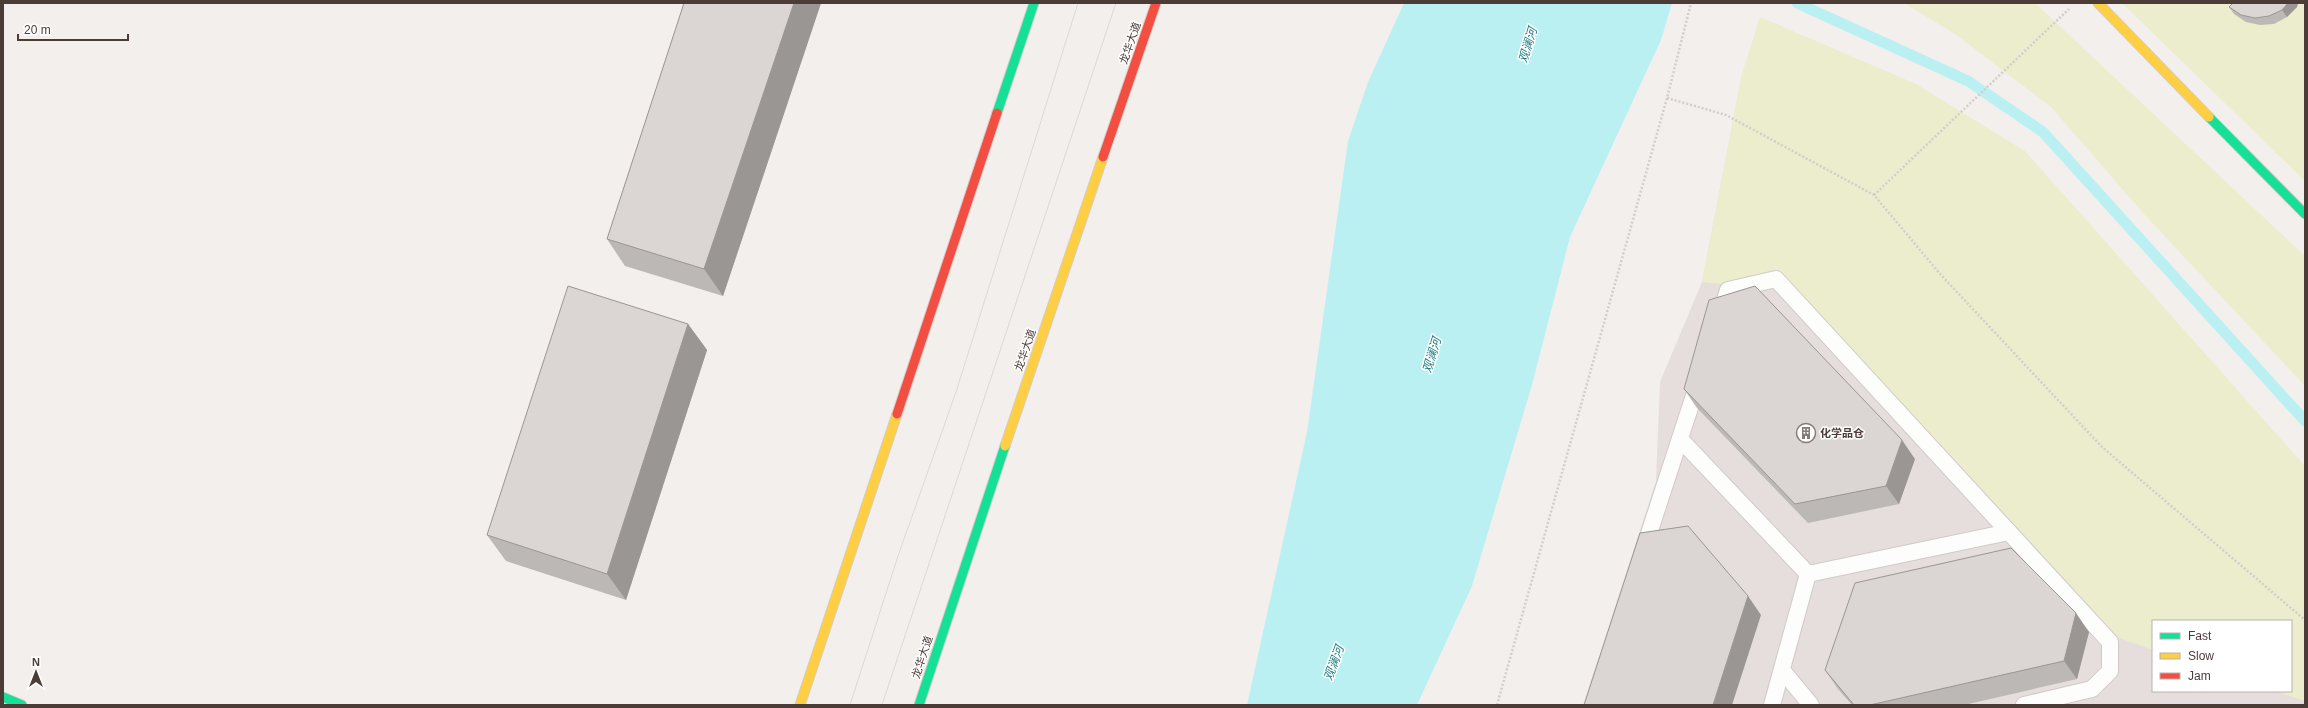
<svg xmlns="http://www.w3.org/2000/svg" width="2308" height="708" font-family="Arial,'Noto Sans SC',sans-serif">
<rect width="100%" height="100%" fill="#f3efed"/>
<path fill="#e6dedc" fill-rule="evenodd" d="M 1742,74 L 1841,109 L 2305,556 L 2305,705 L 1583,705 L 1656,481 L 1660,382 L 1702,282 ZM 2153,621 L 2291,621 L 2291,691 L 2153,691 Z"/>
<g fill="#ecedcc">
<polygon points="1904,3 2035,3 2305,256 2305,386 2143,213 2051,107 1955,34"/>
<polygon points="2122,3 2305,3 2305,181"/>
<polygon points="1760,17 1916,84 2025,151 2305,466 2305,701 2275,691 2291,691 2291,621 2153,621 2153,650 2119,638 1779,270 1722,284 1702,282 1742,74"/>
</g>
<polygon fill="#bbf0f3" points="1404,3 1672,3 1661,40 1570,237 1532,385 1472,586 1417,705 1247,705 1307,432 1348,141 1368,82"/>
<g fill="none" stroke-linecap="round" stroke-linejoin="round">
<polyline stroke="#bbf0f3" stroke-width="11" points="1797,3 1968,81 2043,132 2305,421"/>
<g stroke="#d0cbc9" stroke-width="18">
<g id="lane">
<polyline points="1720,316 1728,290 1776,279 2110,642 2110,671 2092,689 2024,705"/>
<polyline points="1680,439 1808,574"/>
<polyline points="1643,552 1699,380"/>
<polyline points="1808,574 2009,532"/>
<polyline points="1782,670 1811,705"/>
<polyline points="1772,705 1808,574"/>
</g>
</g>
<g stroke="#d6ccc6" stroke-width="11">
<g id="fast">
<polyline points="997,113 1034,3"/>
<polyline points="2209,117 2305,214"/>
<polyline points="3,697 22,705"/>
<polyline points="919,705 1005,446"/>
</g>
</g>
<g stroke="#d6ccc6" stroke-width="11">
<g id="slow">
<polyline points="2098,3 2209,117"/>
<polyline points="1005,446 1103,157"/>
<polyline points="800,705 897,414"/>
</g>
</g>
<g stroke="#d6ccc6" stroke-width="11">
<g id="jam">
<polyline points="1103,157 1156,3"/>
<polyline points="897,414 997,113"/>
</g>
</g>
<g stroke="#d3cdcb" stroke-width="2.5" stroke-dasharray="2 2" stroke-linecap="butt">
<polyline points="1667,98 1726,115 1874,195 1941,275 2102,447 2305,620"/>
<polyline points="1874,195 2069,9"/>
<polyline points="1497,705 1667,98 1691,3"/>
</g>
<use href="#lane" stroke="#fdfdfc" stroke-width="16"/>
<use href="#fast" stroke="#16e098" stroke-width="9"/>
<use href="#slow" stroke="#ffcf43" stroke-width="9"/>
<use href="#jam" stroke="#f24e42" stroke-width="9"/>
<g stroke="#dadad9" stroke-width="1">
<polyline points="850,705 898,556 956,392 1078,3"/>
<polyline points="882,705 1116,3"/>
</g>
</g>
<g fill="#bcb8b5">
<polygon points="684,3 821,3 723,296 625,266 607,239"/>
<polygon points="2233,3 2298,3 2297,7 2287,17 2274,24 2260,25 2246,22 2234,14 2229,7"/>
<polygon points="688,324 707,350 626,600 506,561 487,535"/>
<polygon points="1684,389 1915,459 1899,504 1808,523 1697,408"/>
<polygon points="2089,632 2077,679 1964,705 1852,705 1838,689 1825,670"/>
</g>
<g fill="#999694">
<polygon points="794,3 821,3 723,296 704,269"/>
<polygon points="2288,3 2298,3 2297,7 2287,17 2282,10"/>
<polygon points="688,324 707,350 626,600 607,574"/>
<polygon points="1902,440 1915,459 1899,504 1886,486"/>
<polygon points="1748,596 1761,615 1732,705 1713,705"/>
<polygon points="2076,613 2089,632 2077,679 2064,661"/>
</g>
<g fill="#dbd6d3" stroke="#999694">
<polygon points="684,3 794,3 704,269 607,239"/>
<polygon points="2233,3 2288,3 2282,10 2269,16 2255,18 2241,15 2229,7"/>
<polygon points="568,286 688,324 607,574 487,535"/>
<polygon points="1755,286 1902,440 1886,486 1795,504 1684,389 1709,300"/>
<polygon points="1688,526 1748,596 1713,705 1584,705 1640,533"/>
<polygon points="2011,548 2076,613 2064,661 1870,705 1854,705 1825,670 1855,583"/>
</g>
<defs>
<g id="building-ring" transform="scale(1)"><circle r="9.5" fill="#fff" stroke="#867b77" stroke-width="1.5"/><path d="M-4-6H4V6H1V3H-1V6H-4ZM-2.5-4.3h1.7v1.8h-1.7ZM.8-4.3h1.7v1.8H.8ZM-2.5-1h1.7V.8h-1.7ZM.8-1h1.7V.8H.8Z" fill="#867b77"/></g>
</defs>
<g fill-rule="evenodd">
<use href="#building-ring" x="1806" y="433"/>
</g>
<g text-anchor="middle" stroke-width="3" stroke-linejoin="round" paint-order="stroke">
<g font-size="11" fill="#4b3c37" stroke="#fff">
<text transform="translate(1130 43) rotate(-71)" y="4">龙华大道</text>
<text transform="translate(1025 350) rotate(-71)" y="4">龙华大道</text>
<text transform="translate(922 657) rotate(-72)" y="4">龙华大道</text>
</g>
<g font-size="11" font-weight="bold" fill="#4b3c37" stroke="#fff" text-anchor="start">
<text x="1820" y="437">化学品仓</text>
</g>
<g font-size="12" font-style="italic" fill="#1f7c83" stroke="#fff">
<text transform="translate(1528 45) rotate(-73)" y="4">观澜河</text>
<text transform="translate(1432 355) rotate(-73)" y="4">观澜河</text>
<text transform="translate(1334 663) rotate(-70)" y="4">观澜河</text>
</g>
</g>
<rect width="2308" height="708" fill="none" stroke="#4b3c37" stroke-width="8"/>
<rect x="2152" y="620" width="140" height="72" fill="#ffffff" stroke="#b7b1af"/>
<rect x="2160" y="633" width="20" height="6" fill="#16e098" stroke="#b7b1af"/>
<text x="2188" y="640" font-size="12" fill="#4b3c37">Fast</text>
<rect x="2160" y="653" width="20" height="6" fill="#ffcf43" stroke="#b7b1af"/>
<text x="2188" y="660" font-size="12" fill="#4b3c37">Slow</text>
<rect x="2160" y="673" width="20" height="6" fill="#f24e42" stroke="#b7b1af"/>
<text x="2188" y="680" font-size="12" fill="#4b3c37">Jam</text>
<g transform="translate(36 672)" stroke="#ffffff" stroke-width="3" paint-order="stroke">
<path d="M0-3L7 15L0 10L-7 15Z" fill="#4b3c37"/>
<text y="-6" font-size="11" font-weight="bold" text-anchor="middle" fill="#4b3c37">N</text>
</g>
<path d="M18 34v6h110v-6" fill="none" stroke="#4b3c37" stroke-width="2"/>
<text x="24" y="34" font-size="12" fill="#4b3c37" stroke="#ffffff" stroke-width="3" paint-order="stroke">20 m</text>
</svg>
